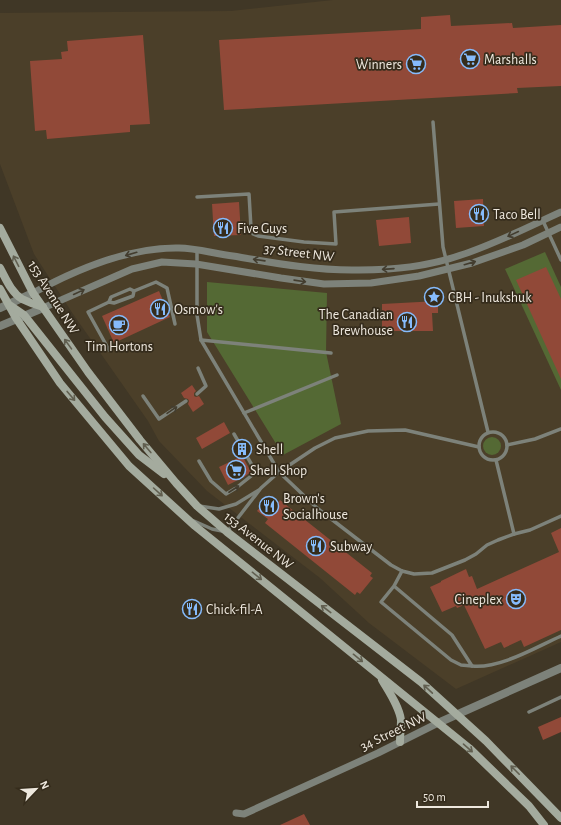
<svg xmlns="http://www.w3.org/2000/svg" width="561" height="825" font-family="'Alegreya Sans',sans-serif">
<rect width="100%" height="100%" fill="#403726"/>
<polygon fill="#4b3f29" points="333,0 561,0 561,642 456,689 369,623 320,578 207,491 159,441 148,421 73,314 34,254 0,164 0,13 231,11"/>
<g fill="#546934">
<polygon points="545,252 561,287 561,390 505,269"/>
<polygon points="207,282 327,293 326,352 341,424 283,455 207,332"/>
<circle cx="492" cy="446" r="9"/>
</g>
<g fill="#914938">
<polygon points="450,15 451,26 512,23 513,28 561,25 561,86 517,88 518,93 224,110 219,40 421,29 421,17"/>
<polygon points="143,35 150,124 130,125 130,132 47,139 46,130 35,131 30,61 62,59 61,52 68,51 67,41"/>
<polygon points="483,199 484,226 456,228 454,201"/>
<polygon points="239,202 241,235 214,236 212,204"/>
<polygon points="409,217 411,243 379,246 376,220"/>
<polygon points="546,267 561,299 561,379 516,280"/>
<polygon points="159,291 170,317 114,343 102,316"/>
<polygon points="438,301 438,313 432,313 433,331 382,331 382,304"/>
<polygon points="192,385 196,391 194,393 194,396 196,397 199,396 204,404 193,412 188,404 189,401 188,399 184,398 181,393"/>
<polygon points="224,422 230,433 202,449 196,438"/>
<polygon points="235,442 251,472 244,477 228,485 219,467 240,457 233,443"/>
<polygon points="269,496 278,503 280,500 372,573 370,576 373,578 360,594 357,592 355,595 265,523 268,519 257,511"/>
<polygon points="561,528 561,630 524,647 521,640 504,648 501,642 485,649 464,605 457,608 456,606 442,612 430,587 441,582 441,581 466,569 469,577 472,576 477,589 559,552 551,533"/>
<polygon points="561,717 561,732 543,740 538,727"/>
<polygon points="304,814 310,825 280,825"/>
</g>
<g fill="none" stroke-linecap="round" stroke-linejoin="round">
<g stroke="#7d827a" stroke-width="3.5">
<polyline points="433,122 443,247 488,432"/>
<polyline points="197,197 249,194 251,228 253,234 258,236 304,242 336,244 334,212 439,204"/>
<polyline points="543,221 561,260"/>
<polyline points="197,250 197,315 201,340 279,472 317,508 391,565 402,571 414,574 432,573 465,560 476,554 487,545 498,540 514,534 496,460"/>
<polyline points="109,302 111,297 130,289 134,291"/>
<polyline points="201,340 331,353"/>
<polyline points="109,350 88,312 109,302 114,303 133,296 134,291 156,282 167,288 175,324"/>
<polyline points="197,394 206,386 198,368"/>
<polyline points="143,396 159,419 186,401"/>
<polyline points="244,413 337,375"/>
<circle cx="493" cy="446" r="14"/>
<polyline points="507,445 535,439 561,429"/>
<polyline points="199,461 211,481 226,494 236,488 256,472 234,434"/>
<polyline points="199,506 219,509 236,504 259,490"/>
<polyline points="194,521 212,529 227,532 261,488 279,472 315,448 335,438 368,431 405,430 479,447"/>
<polyline points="514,534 530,530 561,516"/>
<polyline points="394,586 452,635 472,666 461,665 451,660 381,602 394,586 402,571"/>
<path d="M 472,666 C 500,669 536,647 561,636"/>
<polyline points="529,712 561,697"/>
</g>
<g stroke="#7d827a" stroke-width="7">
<path d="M 33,293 C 75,270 130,247 179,248 C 196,248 216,254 233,256 C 274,263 317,271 359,270 C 392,270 430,266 461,255 C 495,244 528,227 561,212"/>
<polyline points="43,308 132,269 162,262 196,264 281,278 324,284 371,283 419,276 472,263 523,245 561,227"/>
<polyline points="236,813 244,814 378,753 438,723"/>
</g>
<g stroke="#7d827a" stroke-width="8">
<polyline points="0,308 33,293"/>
<polyline points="0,326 43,308"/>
<polyline points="438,723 561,668"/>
</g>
<g stroke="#a4ab9e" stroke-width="8">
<polyline points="0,228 33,293 88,372 140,440 176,483 197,506 227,532 421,682 486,741 561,818"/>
<path d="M 0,268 C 6,279 11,292 22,299 C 28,302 36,305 43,307"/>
<polyline points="0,289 16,318 60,383 129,466 195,526 469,748 529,806 544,825"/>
<polyline points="11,306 24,315 105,417 139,455 164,474"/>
<path d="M 382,680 C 389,692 399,706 401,720 C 401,727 400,735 400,742"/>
</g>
</g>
<defs><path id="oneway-shaft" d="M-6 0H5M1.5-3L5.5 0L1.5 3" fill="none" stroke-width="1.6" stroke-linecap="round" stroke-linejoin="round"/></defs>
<g stroke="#433d2f">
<use href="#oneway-shaft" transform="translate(513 234) rotate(155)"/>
<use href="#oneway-shaft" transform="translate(131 254) rotate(164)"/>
<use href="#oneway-shaft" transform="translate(259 260) rotate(-172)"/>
<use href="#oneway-shaft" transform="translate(470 263) rotate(-16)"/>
<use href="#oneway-shaft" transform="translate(388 269) rotate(176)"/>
<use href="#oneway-shaft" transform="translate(300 281) rotate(8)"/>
<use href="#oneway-shaft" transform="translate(79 292) rotate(-25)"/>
<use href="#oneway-shaft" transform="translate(172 410) rotate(-34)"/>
<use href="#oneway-shaft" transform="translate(234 489) rotate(-33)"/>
</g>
<g stroke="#615f50">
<use href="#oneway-shaft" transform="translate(16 261) rotate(-117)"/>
<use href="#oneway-shaft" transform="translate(68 344) rotate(-126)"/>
<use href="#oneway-shaft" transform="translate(71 396) rotate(50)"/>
<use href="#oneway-shaft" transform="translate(147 448) rotate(-130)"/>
<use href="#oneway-shaft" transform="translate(158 492) rotate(42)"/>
<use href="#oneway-shaft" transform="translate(257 576) rotate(39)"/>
<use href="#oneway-shaft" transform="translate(326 609) rotate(-143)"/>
<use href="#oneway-shaft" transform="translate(358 658) rotate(39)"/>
<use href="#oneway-shaft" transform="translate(428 689) rotate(-137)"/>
<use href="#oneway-shaft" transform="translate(468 748) rotate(41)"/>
<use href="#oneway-shaft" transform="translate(515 770) rotate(-135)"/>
</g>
<defs>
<g id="supermarket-ring" transform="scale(1)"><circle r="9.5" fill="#352c1c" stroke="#86bbfb" stroke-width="1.5"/><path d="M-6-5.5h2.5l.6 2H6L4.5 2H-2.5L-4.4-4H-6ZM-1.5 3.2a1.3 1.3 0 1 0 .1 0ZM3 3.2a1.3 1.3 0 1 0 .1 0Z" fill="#86bbfb"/></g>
<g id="restaurant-ring" transform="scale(1)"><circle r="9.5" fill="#352c1c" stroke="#86bbfb" stroke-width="1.5"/><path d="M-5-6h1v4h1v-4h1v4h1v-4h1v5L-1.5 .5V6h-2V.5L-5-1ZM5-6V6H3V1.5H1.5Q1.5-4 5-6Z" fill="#86bbfb"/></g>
<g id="sight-ring" transform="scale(1)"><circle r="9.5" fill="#352c1c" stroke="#86bbfb" stroke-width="1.5"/><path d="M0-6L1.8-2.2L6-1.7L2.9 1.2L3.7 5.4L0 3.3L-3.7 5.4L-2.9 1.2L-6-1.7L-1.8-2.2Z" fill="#86bbfb"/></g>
<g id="cafe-ring" transform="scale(1)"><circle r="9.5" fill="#352c1c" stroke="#86bbfb" stroke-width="1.5"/><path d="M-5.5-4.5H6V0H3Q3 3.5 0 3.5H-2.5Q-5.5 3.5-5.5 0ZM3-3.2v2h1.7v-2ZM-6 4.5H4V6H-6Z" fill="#86bbfb"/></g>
<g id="building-ring" transform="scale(1)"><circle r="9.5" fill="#352c1c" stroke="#86bbfb" stroke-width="1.5"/><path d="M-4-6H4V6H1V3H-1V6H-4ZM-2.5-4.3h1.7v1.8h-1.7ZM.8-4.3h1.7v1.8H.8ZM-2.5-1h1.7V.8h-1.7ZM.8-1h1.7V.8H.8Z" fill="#86bbfb"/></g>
<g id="theatre-ring" transform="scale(1)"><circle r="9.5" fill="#352c1c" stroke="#86bbfb" stroke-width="1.5"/><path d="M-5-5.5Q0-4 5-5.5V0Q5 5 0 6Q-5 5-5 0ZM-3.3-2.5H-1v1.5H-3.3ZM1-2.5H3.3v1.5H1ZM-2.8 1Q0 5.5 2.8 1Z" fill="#86bbfb"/></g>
</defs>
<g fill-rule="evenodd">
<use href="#supermarket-ring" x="470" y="59"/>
<use href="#supermarket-ring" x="416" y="64"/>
<use href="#restaurant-ring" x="479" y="214"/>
<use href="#restaurant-ring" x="223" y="228"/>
<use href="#sight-ring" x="434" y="297"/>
<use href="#restaurant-ring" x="160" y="309"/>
<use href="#restaurant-ring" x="407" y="322"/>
<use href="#cafe-ring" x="119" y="325"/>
<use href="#building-ring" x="242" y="449"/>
<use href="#supermarket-ring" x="236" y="470"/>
<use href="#restaurant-ring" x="269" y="506"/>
<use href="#restaurant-ring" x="316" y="546"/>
<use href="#theatre-ring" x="516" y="599"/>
<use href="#restaurant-ring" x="192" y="609"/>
</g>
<g text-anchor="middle" stroke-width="3.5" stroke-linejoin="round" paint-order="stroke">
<g font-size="14" fill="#eee8de" stroke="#352c1c" text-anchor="start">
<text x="484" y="64">Marshalls</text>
<text x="402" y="69" text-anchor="end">Winners</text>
<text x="493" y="219">Taco Bell</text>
<text x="237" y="233">Five Guys</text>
<text x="448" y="302">CBH - Inukshuk</text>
<text x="174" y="314">Osmow's</text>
<text x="393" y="319" text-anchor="end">The Canadian<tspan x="393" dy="16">Brewhouse</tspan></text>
<text x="119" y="351" text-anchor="middle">Tim Hortons</text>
<text x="256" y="454">Shell</text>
<text x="250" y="475">Shell Shop</text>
<text x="283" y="503">Brown's<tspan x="283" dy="16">Socialhouse</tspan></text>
<text x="330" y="551">Subway</text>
<text x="502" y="604" text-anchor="end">Cineplex</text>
<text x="206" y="614">Chick-fil-A</text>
</g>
<g font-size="14" fill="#eee8de" stroke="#352c1c">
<text transform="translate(299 252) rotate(7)" y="5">37 Street NW</text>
<text transform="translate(54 297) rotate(58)" y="5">153 Avenue NW</text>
<text transform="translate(259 540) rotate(38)" y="5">153 Avenue NW</text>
<text transform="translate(393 731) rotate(-26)" y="5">34 Street NW</text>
</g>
</g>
<g transform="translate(36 789) rotate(65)" stroke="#352c1c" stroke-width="3" paint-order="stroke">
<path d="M0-3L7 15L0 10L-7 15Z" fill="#eee8de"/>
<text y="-6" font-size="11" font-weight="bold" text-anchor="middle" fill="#eee8de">N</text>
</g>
<path d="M417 801v6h71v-6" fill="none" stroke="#eee8de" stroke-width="2"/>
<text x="423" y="801" font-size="12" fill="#eee8de" stroke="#352c1c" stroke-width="3" paint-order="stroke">50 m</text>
</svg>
